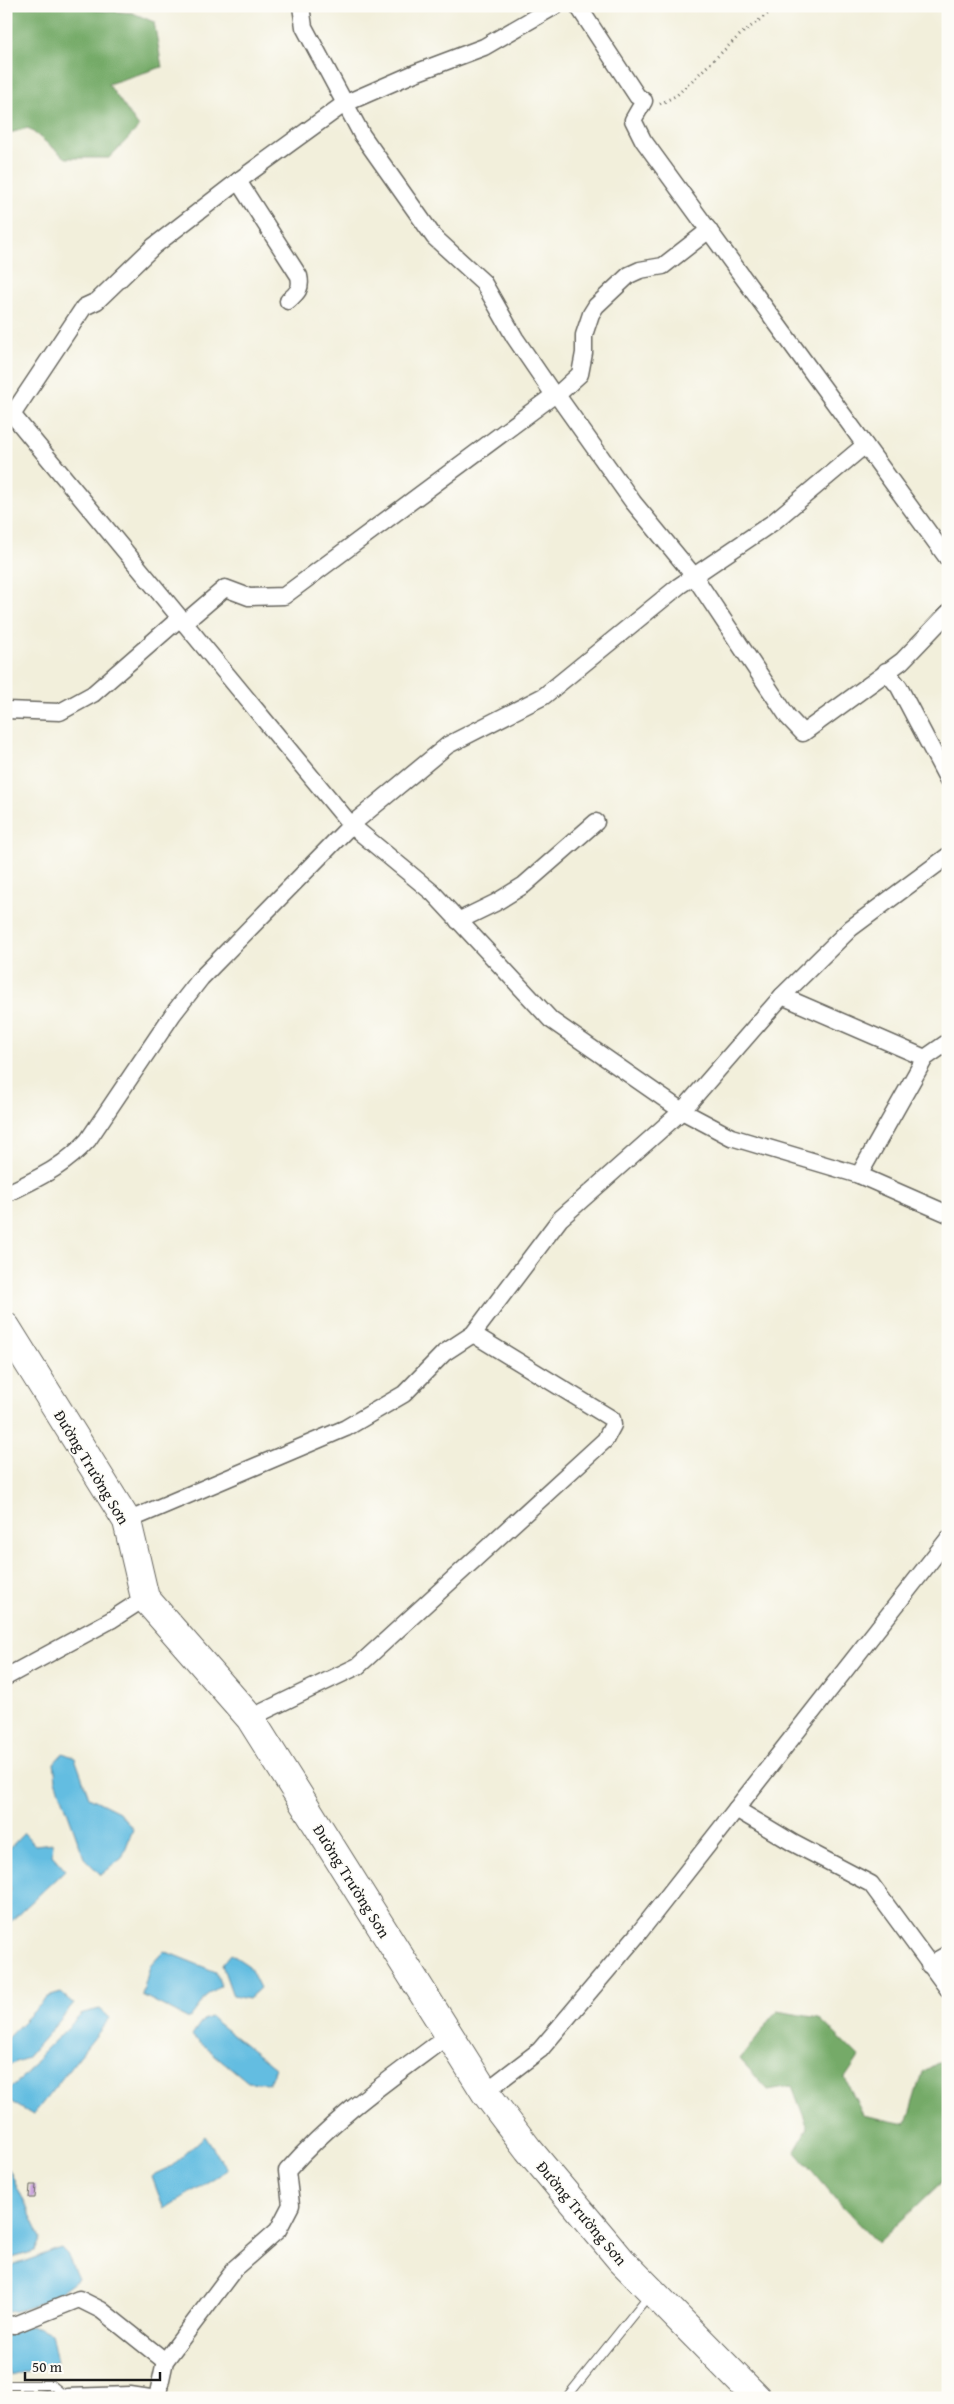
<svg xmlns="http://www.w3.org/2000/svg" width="954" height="2404" font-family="'Gentium Book Plus',serif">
<rect width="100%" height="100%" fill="#fdfcf7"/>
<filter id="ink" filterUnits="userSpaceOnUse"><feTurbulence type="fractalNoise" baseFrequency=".02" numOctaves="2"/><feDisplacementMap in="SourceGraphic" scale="10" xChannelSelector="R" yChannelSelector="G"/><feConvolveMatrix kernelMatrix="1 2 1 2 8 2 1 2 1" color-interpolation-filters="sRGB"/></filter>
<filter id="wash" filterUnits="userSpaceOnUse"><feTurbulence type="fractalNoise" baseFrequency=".0096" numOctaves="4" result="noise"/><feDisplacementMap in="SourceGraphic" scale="20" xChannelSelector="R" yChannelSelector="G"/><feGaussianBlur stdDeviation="1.12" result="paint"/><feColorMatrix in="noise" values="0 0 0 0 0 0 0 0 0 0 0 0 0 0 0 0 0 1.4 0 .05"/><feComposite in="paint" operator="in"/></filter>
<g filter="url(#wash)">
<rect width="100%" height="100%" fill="#f2efdb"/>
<g fill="#74aa68" stroke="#486342">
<polygon points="6,6 91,6 94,10 133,13 154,22 162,67 108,84 139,127 109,158 66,158 28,128 6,134"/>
<polygon points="777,2011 819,2018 859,2057 845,2078 863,2115 906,2124 922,2072 948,2057 948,2176 878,2243 844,2208 795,2151 808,2128 792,2086 768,2090 740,2059"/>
</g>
<g fill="#63bde1" stroke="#406c7e">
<polygon points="63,1753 75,1758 89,1797 119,1812 133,1829 122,1858 101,1875 84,1858 56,1780 54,1763"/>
<polygon points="24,1833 35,1845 53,1843 52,1855 65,1870 6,1926 6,1894 12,1889 6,1883 6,1852"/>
<polygon points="164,1951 216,1972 221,1986 208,1994 189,2019 142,1995 150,1966"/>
<polygon points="231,1954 249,1966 260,1988 248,1999 233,1996 222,1965"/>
<polygon points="61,1993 74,2004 27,2058 6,2066 6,2039 48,1997"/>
<polygon points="100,2009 110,2018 33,2115 8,2100 9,2089 26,2075 42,2053 83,2013"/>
<polygon points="210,2017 275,2068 269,2083 248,2082 192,2036 203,2020"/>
<polygon points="205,2136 227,2170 164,2209 152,2177 155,2174 172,2166"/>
<polygon points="6,2169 9,2169 41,2238 35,2251 6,2260"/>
<path d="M 61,2248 L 67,2254 L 78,2279 C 63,2293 27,2312 6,2312 L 6,2271 L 15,2265 Z"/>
<polygon points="27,2326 37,2327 51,2333 57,2362 10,2376 6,2363 6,2336"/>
</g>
<g id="blocks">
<g fill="#c79fdb">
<polygon points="30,2185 36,2185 35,2198 29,2198"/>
<polygon points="49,2390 51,2398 24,2398 23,2394"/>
</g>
</g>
</g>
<g filter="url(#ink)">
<use href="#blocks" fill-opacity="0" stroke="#67665f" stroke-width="1"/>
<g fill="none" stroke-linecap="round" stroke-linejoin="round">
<g stroke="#67665f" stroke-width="10">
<g id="lane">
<polyline points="6,2385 52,2385 67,2397"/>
<polyline points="566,2398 649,2295"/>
</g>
</g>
<g stroke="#67665f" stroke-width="19">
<g id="street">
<polyline points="301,6 304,27 362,135 434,237 483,282 515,338 554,395"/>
<polyline points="578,6 637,96 644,101 633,120 643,140 948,559"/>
<path d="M 238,181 L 299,276 C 302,289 297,293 288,301"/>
<polyline points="556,396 580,374 584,353 584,335 591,314 596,306 629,275 640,270 663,266 709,230"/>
<polyline points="6,407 351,825 433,893 551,1020 682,1111 731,1137 859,1175 948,1214"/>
<polyline points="6,414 12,415 84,307 97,301 154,246 238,181 344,104 415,73 484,47 555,6"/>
<polyline points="184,623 225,588 249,597 284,596 554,395 559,398 633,502 694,576 788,717 803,733 902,661 948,613"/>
<polyline points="886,671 899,687 948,780"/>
<polyline points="6,710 60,712 93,694 180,618"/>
<polyline points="458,921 495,903 524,885 596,822"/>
<polyline points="782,996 925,1058"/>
<polyline points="859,1175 925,1058 948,1042"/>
<path d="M 6,1194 C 38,1178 64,1167 88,1140 L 173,1014 L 201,978 L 351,825 L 448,745 L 544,696 L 679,586 L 772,523 L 865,445"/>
<polyline points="127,1521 346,1428 404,1394 444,1353 473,1334 560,1219 682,1111 782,996 851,928 948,856"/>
<polyline points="6,1677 111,1620 145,1598"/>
<polyline points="250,1718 358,1666 605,1440 613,1425 612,1419 473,1334"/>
<polyline points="736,1809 793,1843 871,1884 948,1989"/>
<polyline points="929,1965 948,1954"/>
<polyline points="485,2092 540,2050 638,1934 948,1539"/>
<polyline points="6,2324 14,2325 79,2299 101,2310 165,2361"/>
<polyline points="67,2397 130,2395 150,2398"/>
<path d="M 157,2398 L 165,2361 L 235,2268 L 278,2230 L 291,2205 L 287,2171 C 334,2117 393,2077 449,2035"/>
</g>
</g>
<g stroke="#67665f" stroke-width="30">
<polyline id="highway" points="6,1327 127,1521 145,1598 250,1718 485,2092 528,2149 621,2260 757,2398"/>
</g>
<polyline stroke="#67665f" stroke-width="3" stroke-dasharray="1 4" stroke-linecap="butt" points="660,104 677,95 741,34 778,6"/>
<use href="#lane" stroke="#fff" stroke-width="8"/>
<use href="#street" stroke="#fff" stroke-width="16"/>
<use href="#highway" stroke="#fff" stroke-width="28"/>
</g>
</g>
<g text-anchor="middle" stroke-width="4" stroke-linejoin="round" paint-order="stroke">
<g font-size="16" fill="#1c1c1c" stroke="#fdfcf7">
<text transform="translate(92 1467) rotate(59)" y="6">Đường Trường Sơn</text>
<text transform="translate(352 1881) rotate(58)" y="6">Đường Trường Sơn</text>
<text transform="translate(582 2213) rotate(50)" y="6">Đường Trường Sơn</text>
</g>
</g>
<rect width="954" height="2404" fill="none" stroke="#fdfcf7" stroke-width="25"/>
<path d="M25 2372v8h135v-8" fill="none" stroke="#1c1c1c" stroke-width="2.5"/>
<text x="32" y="2372" font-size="15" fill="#1c1c1c" stroke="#fdfcf7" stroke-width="4" paint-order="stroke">50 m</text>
</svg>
